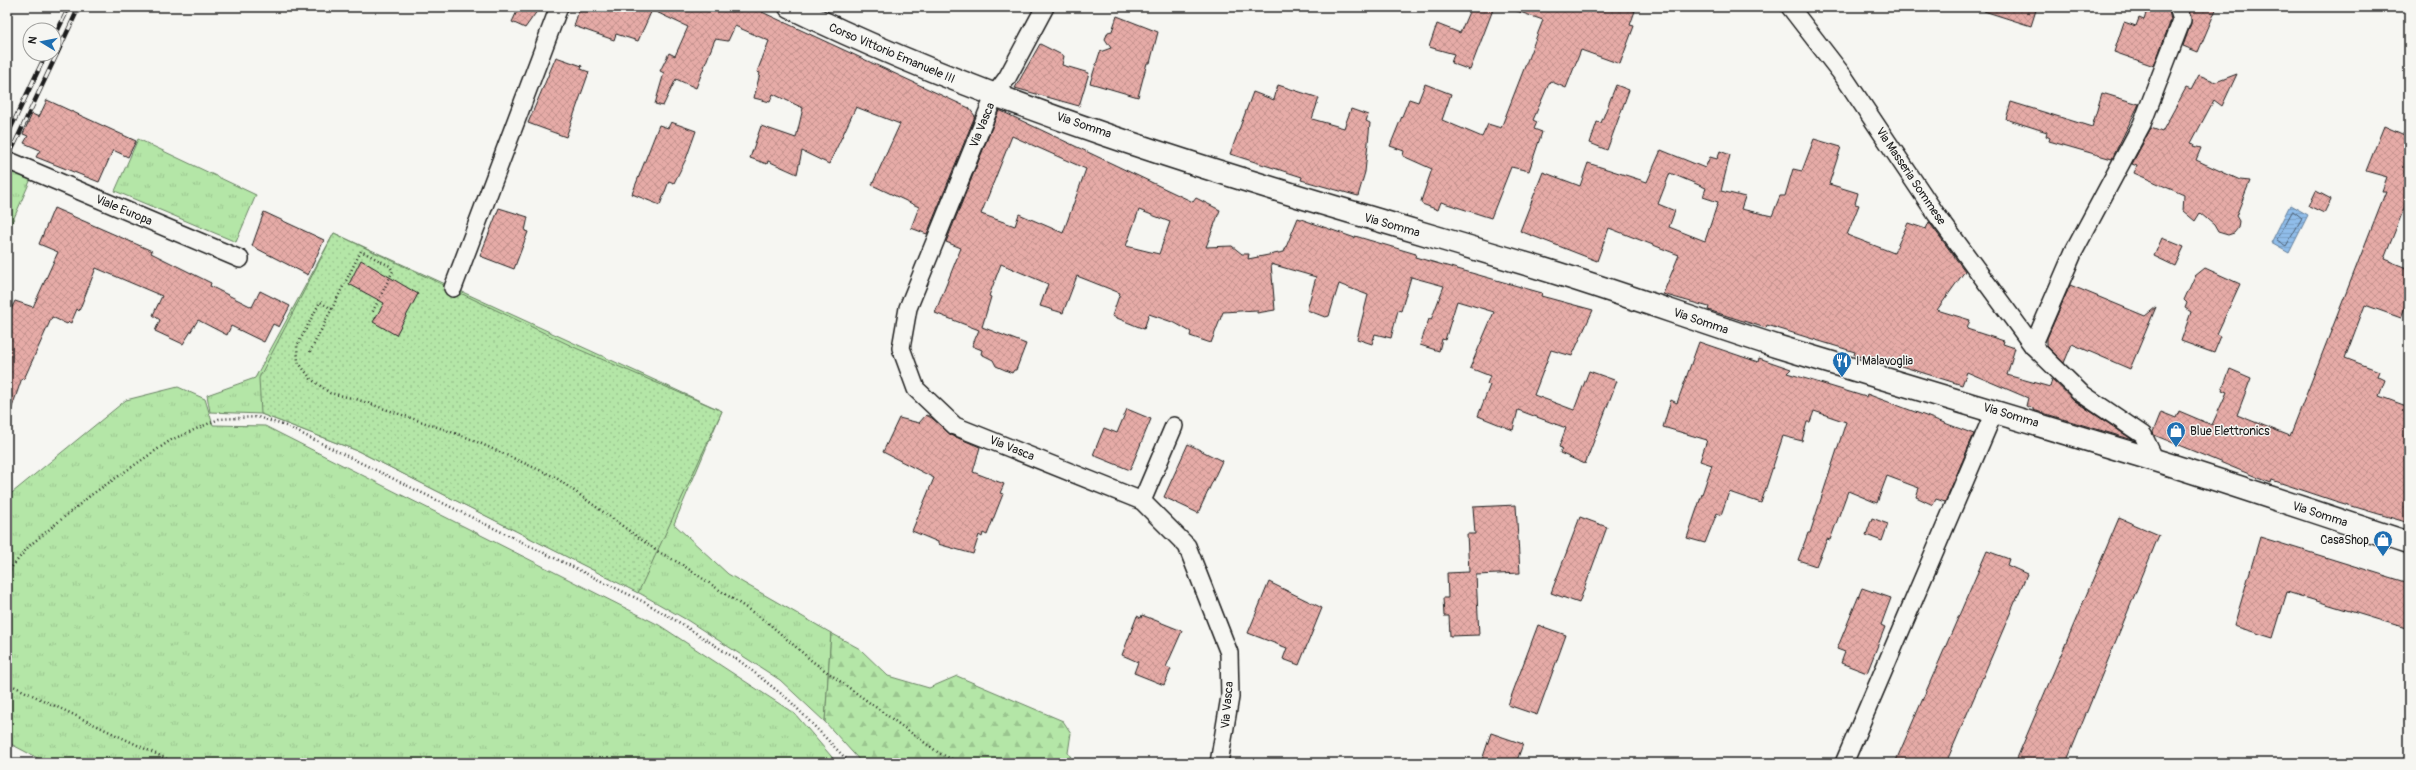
<svg xmlns="http://www.w3.org/2000/svg" width="2416" height="770" font-family="Pangolin,sans-serif">
<defs>
<pattern id="grass-tufts" width="24" height="20" patternUnits="userSpaceOnUse"><rect width="24" height="20" fill="#b4e6a7"/><path d="M3 7l-1-3M5 7V3M7 7l1-3M15 17l-1-3M17 17v-4M19 17l1-3" fill="none" stroke="#9ac58f"/></pattern>
<pattern id="forest-firs" width="22" height="20" patternUnits="userSpaceOnUse"><rect width="22" height="20" fill="#b4e6a7"/><path d="M5 1l3.5 6h-7zM16 11l3.5 6h-7z" fill="#9ac58f"/></pattern>
<pattern id="park-dots" width="8" height="8" patternUnits="userSpaceOnUse"><rect width="8" height="8" fill="#b4e6a7"/><path d="M2 2h.1M6 6h.1" fill="none" stroke="#9ac58f" stroke-width="1.8" stroke-linecap="round"/></pattern>
<pattern id="water-rules" width="6" height="5" patternUnits="userSpaceOnUse"><rect width="6" height="5" fill="#90bdea"/><path d="M0 2.5h6" fill="none" stroke="#7ca2c8"/></pattern>
<pattern id="building-cross-hatch" width="8" height="8" patternUnits="userSpaceOnUse"><rect width="8" height="8" fill="#e6aba7"/><path d="M0 0l8 8M0 8l8-8" fill="none" stroke="#c5938f"/></pattern>
</defs>
<rect width="100%" height="100%" fill="#f6f6f2"/>
<filter id="ink" filterUnits="userSpaceOnUse"><feTurbulence type="fractalNoise" baseFrequency=".025" numOctaves="2"/><feDisplacementMap in="SourceGraphic" scale="8" xChannelSelector="R" yChannelSelector="G"/><feConvolveMatrix kernelMatrix="1 2 1 2 8 2 1 2 1" color-interpolation-filters="sRGB"/></filter>
<g filter="url(#ink)">
<g fill="url(#grass-tufts)" stroke="#688162">
<polygon points="138,139 256,195 236,242 115,191"/>
<polygon points="7,169 31,179 7,234"/>
<polygon points="334,233 722,411 674,524 728,574 831,633 825,722 780,680 687,620 641,594 358,451 261,414 210,412 207,395 255,378"/>
<polygon points="178,387 205,399 213,425 265,426 659,625 795,714 837,763 47,763 7,742 7,497 126,400"/>
</g>
<polygon fill="url(#forest-firs)" stroke="#688162" points="831,633 860,649 888,676 929,688 957,676 1063,721 1071,733 1068,753 1075,763 862,763 825,722"/>
<polygon fill="url(#park-dots)" stroke="#688162" points="334,233 578,349 722,411 638,593 358,451 261,414 259,378"/>
<polygon fill="url(#water-rules)" stroke="#627d98" points="2290,205 2308,215 2289,253 2271,243"/>
<g fill="none" stroke-linecap="round" stroke-linejoin="round">
<polygon stroke="#4a5c6e" stroke-width="1" points="2293,211 2302,218 2286,246 2277,240"/>
</g>
<g fill="url(#building-cross-hatch)" stroke="#1c1c1c" fill-rule="evenodd">
<polygon points="519,7 540,7 525,28 512,22"/>
<polygon points="580,7 764,7 762,12 969,108 975,116 927,234 911,228 919,207 872,185 900,124 856,107 829,164 802,151 797,174 768,161 767,164 750,158 761,126 796,138 803,108 773,94 770,102 754,98 760,73 757,72 769,41 735,26 728,41 715,39 696,88 676,79 663,106 655,104 664,73 660,71 669,53 675,56 688,27 652,10 638,41 616,34 614,40 574,26"/>
<polygon points="1471,7 1494,7 1470,70 1451,63 1454,54 1429,47 1437,24 1460,33"/>
<polygon points="1515,7 1622,7 1635,11 1630,25 1634,26 1620,64 1581,50 1566,88 1550,81 1533,120 1537,122 1534,129 1542,132 1529,171 1511,167 1491,218 1441,202 1438,210 1422,204 1421,201 1432,169 1403,156 1404,151 1390,146 1409,99 1418,102 1425,84 1451,94 1442,120 1482,137 1488,124 1501,128 1543,20 1514,10"/>
<polygon points="1985,7 2037,7 2031,26 1984,11"/>
<polygon points="2148,7 2157,7 2169,11 2171,20 2154,66 2114,52 2124,22 2136,26 2139,18 2144,20"/>
<polygon points="2188,7 2217,7 2198,52 2183,46 2191,23"/>
<polygon points="1117,16 1158,32 1150,63 1147,63 1138,97 1090,83 1100,52 1111,48 1105,39 1108,32 1112,31"/>
<polygon points="1040,44 1064,56 1062,65 1089,73 1079,106 1015,88"/>
<polygon points="556,57 582,66 581,69 589,72 566,137 528,123"/>
<polygon points="2237,74 2222,106 2214,100 2191,143 2194,144 2193,146 2201,148 2196,160 2240,180 2250,181 2236,216 2239,221 2238,228 2234,233 2228,235 2218,232 2214,225 2200,213 2195,221 2183,211 2184,195 2134,173 2137,166 2132,164 2151,128 2162,132 2186,88 2191,90 2199,75 2216,82"/>
<polygon points="1278,85 1319,98 1312,119 1344,128 1351,109 1368,115 1366,121 1370,123 1365,172 1358,196 1301,180 1302,177 1230,154 1253,92 1274,100"/>
<polygon points="1616,85 1629,90 1607,150 1590,143 1597,122 1601,123"/>
<polygon points="2102,93 2139,104 2112,159 2049,141 2050,138 2046,136 2047,132 2006,119 2011,102 2092,127"/>
<polygon points="47,100 136,141 128,157 113,150 99,182 36,157 40,150 24,143 28,136 23,134 32,114 39,117"/>
<path d="M 999,110 L 1193,202 L 1196,198 L 1220,210 L 1206,247 L 1232,246 L 1242,254 L 1249,254 L 1248,259 L 1284,252 L 1298,218 L 1355,238 L 1355,236 L 1416,254 L 1415,257 L 1542,293 L 1541,296 L 1593,310 L 1572,356 L 1551,350 L 1534,395 L 1574,410 L 1589,371 L 1617,381 L 1585,464 L 1560,453 L 1562,448 L 1559,447 L 1566,428 L 1518,410 L 1513,430 L 1478,416 L 1490,385 L 1487,384 L 1490,376 L 1470,368 L 1494,312 L 1457,301 L 1445,340 L 1442,339 L 1439,351 L 1420,345 L 1429,319 L 1431,320 L 1444,286 L 1411,277 L 1401,311 L 1398,310 L 1391,338 L 1375,334 L 1372,344 L 1357,339 L 1368,295 L 1339,284 L 1329,316 L 1325,317 L 1307,310 L 1316,277 L 1271,264 L 1275,310 L 1257,313 L 1257,310 L 1223,312 L 1211,343 L 1190,336 L 1191,332 L 1175,323 L 1149,314 L 1144,329 L 1112,316 L 1120,293 L 1077,276 L 1063,313 L 1040,306 L 1048,284 L 1001,264 L 989,296 L 991,297 L 982,327 L 1026,344 L 1016,370 L 1014,370 L 1012,373 L 996,366 L 993,360 L 981,354 L 982,350 L 972,346 L 979,330 L 935,313 L 961,248 L 946,242 ZM 1012,136 L 1086,169 L 1063,233 L 1019,214 L 1015,226 L 981,214 ZM 1139,210 L 1170,222 L 1159,254 L 1126,246 Z"/>
<polygon points="671,122 696,131 686,159 674,183 669,181 660,205 632,194 659,125 668,128"/>
<polygon points="2384,126 2409,137 2409,196 2384,259 2409,269 2409,296 2401,318 2365,305 2345,358 2379,371 2377,376 2385,380 2379,396 2409,407 2409,523 2335,501 2272,480 2271,483 2154,435 2153,432 2161,412 2176,418 2179,411 2212,425 2227,392 2222,390 2230,369 2251,378 2237,415 2290,436 2386,191 2382,191 2387,177 2366,171"/>
<path d="M 1814,139 L 1841,147 L 1829,184 L 1858,193 L 1855,204 L 1859,205 L 1847,235 L 1894,253 L 1908,223 L 1926,229 L 1929,222 L 1965,271 L 1937,310 L 1970,320 L 1967,329 L 2004,341 L 2003,344 L 2015,348 L 2007,375 L 2050,387 L 2052,379 L 2075,401 L 2133,440 L 2033,410 L 2033,408 L 2026,406 L 2028,398 L 1967,372 L 1962,385 L 1869,356 L 1868,359 L 1854,355 L 1855,352 L 1767,325 L 1766,328 L 1708,310 L 1709,307 L 1666,295 L 1663,294 L 1679,255 L 1609,228 L 1597,261 L 1520,231 L 1543,172 L 1580,186 L 1588,163 L 1647,182 L 1661,150 L 1705,168 L 1710,157 L 1717,159 L 1720,151 L 1730,155 L 1721,191 L 1745,197 L 1741,209 L 1772,216 L 1780,196 L 1785,196 L 1793,169 L 1802,171 ZM 1670,173 L 1706,188 L 1703,197 L 1718,202 L 1705,241 L 1669,227 L 1675,211 L 1658,204 Z"/>
<polygon points="2316,191 2331,199 2324,213 2309,206"/>
<polygon points="54,208 152,251 151,253 211,283 210,286 252,307 260,291 290,306 279,327 273,324 264,342 231,326 227,335 198,320 183,344 155,331 160,320 153,315 162,296 96,268 79,311 77,309 71,323 69,322 67,324 52,317 24,379 22,378 10,413 7,413 7,318 15,301 33,307 58,252 39,244"/>
<polygon points="499,208 528,217 525,231 528,232 514,269 480,256"/>
<polygon points="264,212 324,240 308,275 252,246"/>
<polygon points="2162,238 2184,247 2175,266 2154,256"/>
<polygon points="361,260 418,294 396,335 373,322 384,303 349,284"/>
<polygon points="2205,268 2240,284 2217,334 2221,336 2214,353 2181,341 2191,312 2185,308 2187,303 2184,300 2195,276"/>
<polygon points="2070,285 2145,316 2156,307 2130,369 2072,344 2064,363 2047,346 2047,338"/>
<polygon points="1699,342 1758,362 1759,358 1791,369 1787,373 1866,397 1867,394 1974,434 1945,502 1936,499 1933,505 1916,497 1919,488 1887,476 1877,503 1848,491 1830,540 1827,539 1816,566 1798,560 1808,533 1810,533 1846,422 1814,411 1810,422 1807,422 1802,441 1783,436 1761,503 1729,492 1721,515 1717,513 1705,543 1687,538 1712,465 1700,461 1707,440 1663,427 1671,400 1677,403"/>
<polygon points="1127,409 1151,419 1130,470 1093,455 1104,428 1117,433"/>
<polygon points="926,415 932,418 951,435 980,447 973,472 1004,484 1000,493 1003,494 987,535 983,533 982,537 979,535 973,554 938,544 938,542 912,531 934,478 883,452 899,418 919,423"/>
<polygon points="1188,444 1222,461 1198,513 1164,497"/>
<polygon points="1516,505 1520,573 1476,575 1479,635 1450,636 1449,616 1444,616 1443,598 1448,598 1447,573 1469,572 1467,534 1475,534 1473,507"/>
<polygon points="1580,517 1607,527 1579,603 1551,593"/>
<polygon points="1872,518 1888,524 1882,541 1866,535"/>
<polygon points="2119,518 2159,535 2066,763 2015,763"/>
<polygon points="2260,537 2409,583 2409,629 2287,592 2273,638 2234,626"/>
<polygon points="1987,551 2009,559 2007,565 2027,574 1946,763 1895,763"/>
<polygon points="1269,582 1322,608 1299,665 1283,659 1287,648 1248,633"/>
<polygon points="1862,588 1891,598 1881,625 1885,627 1867,673 1841,663 1845,652 1837,649"/>
<polygon points="1142,615 1182,631 1166,667 1171,669 1164,685 1134,673 1138,662 1122,655 1137,616 1141,618"/>
<polygon points="1538,625 1566,635 1537,715 1508,705"/>
<polygon points="1491,733 1523,744 1516,763 1481,763"/>
</g>
<g fill="none" stroke-linecap="round" stroke-linejoin="round">
<g stroke="#1c1c1c" stroke-width="20">
<g id="street">
<polyline points="1045,7 1007,78 995,94 908,308 901,348 916,389 955,426 1142,501 1187,546 1229,653 1230,697 1219,763"/>
<polyline points="1790,7 1844,77 1936,214 2033,346 2081,393 2143,435 2155,460"/>
<polyline points="7,160 240,259"/>
<polyline points="453,288 559,7"/>
<polyline points="2033,346 2074,251 2142,124 2182,20 2178,7"/>
<polyline points="1142,501 1174,426"/>
<polyline points="1844,763 1995,410"/>
</g>
</g>
<g stroke="#1c1c1c" stroke-width="25">
<path id="secondary" d="M 790,7 C 1027,123 1290,193 1543,269 C 1622,293 1700,322 1779,347 C 1902,385 2025,420 2148,458 C 2236,485 2322,515 2409,543"/>
</g>
<g stroke="#1c1c1c" stroke-width="2.5" stroke-dasharray="1 3" stroke-linecap="butt">
<polyline points="332,309 320,302 297,346 298,362 311,379 330,393 356,399 466,437 555,477 657,551 681,564 767,622 812,661 939,753 960,763"/>
<polyline points="310,352 361,251 390,266 393,271 372,313"/>
<polyline points="7,573 29,546 91,495 171,440 219,419 258,417 286,426 646,603 680,623 741,662 789,700 850,763"/>
<polyline points="7,683 175,763"/>
</g>
<use href="#street" stroke="#f6f6f2" stroke-width="17"/>
<use href="#secondary" stroke="#f6f6f2" stroke-width="22"/>
<g stroke="#1c1c1c" stroke-width="4.5">
<g id="rail">
<polyline points="54,38 69,7"/>
<polyline points="7,136 46,54"/>
<polyline points="7,160 79,7"/>
</g>
</g>
<use href="#rail" stroke="#f6f6f2" stroke-width="3" stroke-dasharray="9" stroke-linecap="butt"/>
</g>
</g>
<defs>
<g id="restaurant-pin" transform="scale(1)"><path d="M0 17L-7.5 6A9.5 9.5 0 1 1 7.5 6Z" fill="#1f6fb2" stroke="#f6f6f2"/><path d="M-5-6h1v4h1v-4h1v4h1v-4h1v5L-1.5 .5V6h-2V.5L-5-1ZM5-6V6H3V1.5H1.5Q1.5-4 5-6Z" fill="#fff"/></g>
<g id="shop-pin" transform="scale(1)"><path d="M0 17L-7.5 6A9.5 9.5 0 1 1 7.5 6Z" fill="#1f6fb2" stroke="#f6f6f2"/><path d="M-5-2.5h2.3a2.7 3.5 0 0 1 5.4 0H5L5.5 6h-11ZM-1.5-2.5h3a1.5 2.3 0 0 0-3 0Z" fill="#fff"/></g>
</defs>
<g fill-rule="evenodd">
<use href="#restaurant-pin" x="1842" y="361"/>
<use href="#shop-pin" x="2176" y="431"/>
<use href="#shop-pin" x="2383" y="540"/>
</g>
<g text-anchor="middle" stroke-width="3" stroke-linejoin="round" paint-order="stroke">
<g font-size="12" fill="#1c1c1c" stroke="#f6f6f2">
<text transform="translate(892 53) rotate(23)" y="4">Corso Vittorio Emanuele III</text>
<text transform="translate(982 125) rotate(-68)" y="4">Via Vasca</text>
<text transform="translate(1084 125) rotate(19)" y="4">Via Somma</text>
<text transform="translate(1911 176) rotate(56)" y="4">Via Masseria Sommese</text>
<text transform="translate(124 210) rotate(23)" y="4">Viale Europa</text>
<text transform="translate(1392 225) rotate(16)" y="4">Via Somma</text>
<text transform="translate(1701 321) rotate(19)" y="4">Via Somma</text>
<text transform="translate(2011 415) rotate(17)" y="4">Via Somma</text>
<text transform="translate(1012 448) rotate(22)" y="4">Via Vasca</text>
<text transform="translate(2320 514) rotate(18)" y="4">Via Somma</text>
<text transform="translate(1227 705) rotate(-85)" y="4">Via Vasca</text>
</g>
<g font-size="12" fill="#1c1c1c" stroke="#f6f6f2" text-anchor="start">
<text x="1856" y="365">I Malavoglia</text>
<text x="2190" y="435">Blue Elettronics</text>
<text x="2369" y="544" text-anchor="end">CasaShop</text>
</g>
</g>
<rect width="2416" height="770" fill="none" stroke="#f6f6f2" stroke-width="24"/>
<rect x="12" y="12" width="2392" height="746" fill="none" stroke="#1c1c1c" stroke-width="1.5" filter="url(#ink)"/>
<g transform="translate(42 42) rotate(280)"><circle r="19" fill="#f6f6f2" stroke="#9f9f9c"/>
<path d="M0-3L7 15L0 10L-7 15Z" fill="#1f6fb2"/>
<text y="-6" font-size="11" font-weight="bold" text-anchor="middle" fill="#1c1c1c">N</text>
</g>
</svg>
